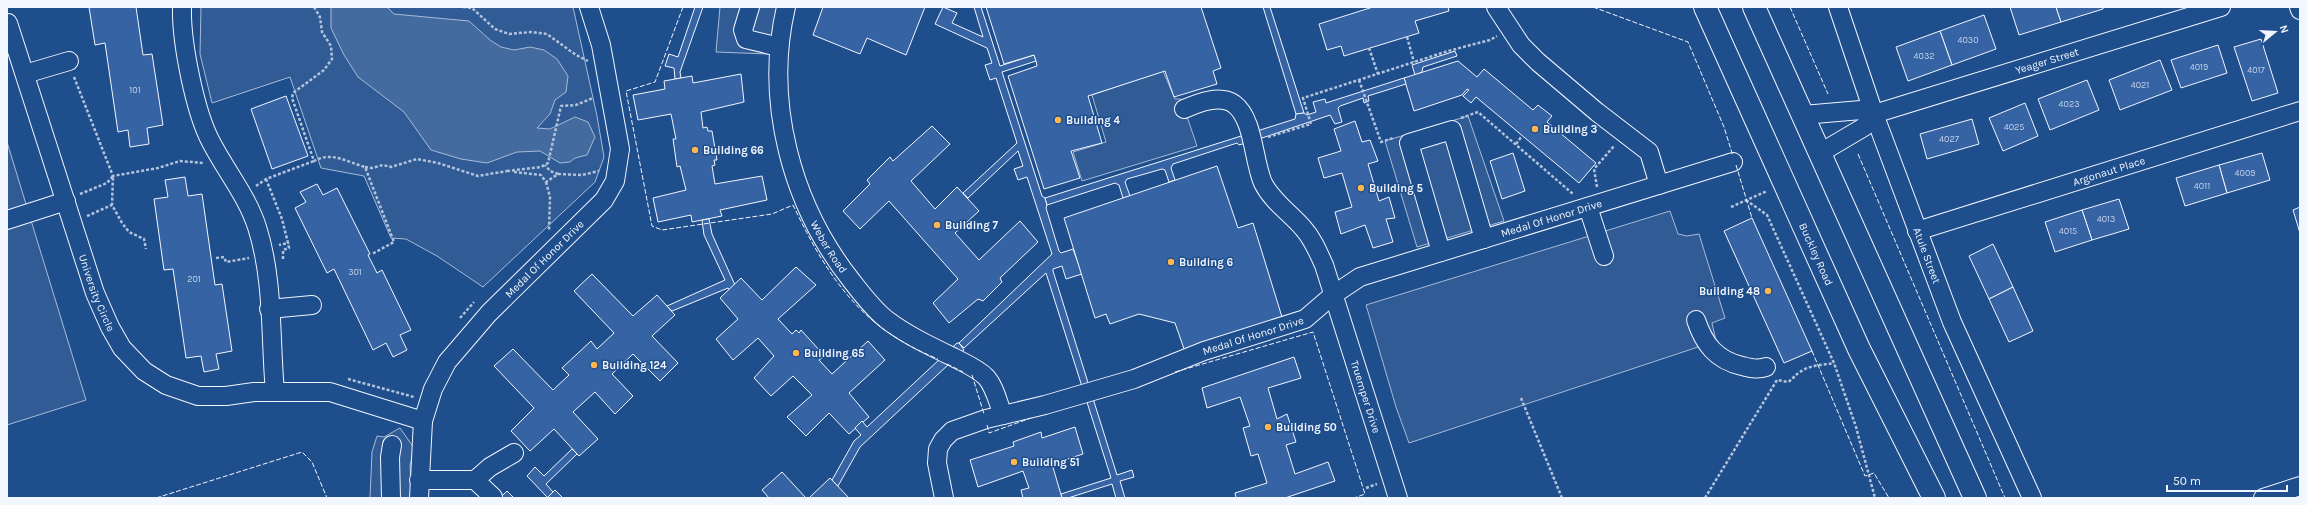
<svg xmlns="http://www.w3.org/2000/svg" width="2307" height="505" font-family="Karla,sans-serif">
<rect width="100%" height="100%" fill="#1f4e8c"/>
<g fill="#305b95" stroke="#a8bbd7">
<polygon points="201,7 573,7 597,116 604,157 595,182 483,287 437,256 406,239 391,238 364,176 321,168 290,77 212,103 200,54"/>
<polygon points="720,7 778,7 768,54 716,52"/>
<polygon points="1163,71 1175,99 1181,99 1197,146 1082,181 1073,152 1106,142 1092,95"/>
<polygon points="1468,116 1504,221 1417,247 1385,141"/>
<polygon points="7,142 86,400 7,425"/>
<polygon points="1670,211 1678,234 1687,236 1699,234 1725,318 1712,323 1716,341 1409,443 1396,407 1366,305"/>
<polygon points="400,428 414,448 410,466 412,498 370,498 372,452 377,436 384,437"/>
</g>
<polygon fill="#446ba0" stroke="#a8bbd7" points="331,7 387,7 394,14 469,21 490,40 501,47 514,50 530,47 544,50 557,59 568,76 566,92 555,100 550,114 537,128 550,129 575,117 588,122 595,137 587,155 575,158 570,162 560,163 540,151 517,152 487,163 461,159 431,150 404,112 358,77 344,55 331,28"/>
<g fill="#3563a3" stroke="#f2f6ff">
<polygon points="89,7 136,7 143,55 152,54 163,125 147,128 149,144 130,147 128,130 118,132 105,43 95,45"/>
<polygon points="695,7 703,7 680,72 681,78 675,79 674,68 665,66 669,54 678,57"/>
<polygon points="823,7 925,7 906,55 867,38 860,54 813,35"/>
<polygon points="943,7 957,13 952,23 983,37 974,7 981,7 1000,66 1034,55 1036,61 1002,72 1042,196 1045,198 1047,205 1046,208 1059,251 1061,253 1073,249 1082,274 1066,279 1062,266 1053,269 1053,271 1117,475 1132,470 1134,477 1120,481 1125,498 1116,498 1112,484 1068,498 1062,498 1061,494 1111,478 1046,273 964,348 959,343 1052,254 1027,177 1018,180 1014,169 1023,166 1018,151 968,198 963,193 1017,143 996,78 990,80 985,65 992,63 987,48 935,24"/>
<polygon points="986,7 1201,7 1221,68 1213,71 1217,84 1174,97 1165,71 1088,96 1102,143 1071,151 1080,178 1044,189 1008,76 1037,66 1036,61 1034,55 1004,64"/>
<polygon points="1263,7 1270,7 1304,113 1296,114"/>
<polygon points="1373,7 1448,7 1449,11 1415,21 1419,33 1344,56 1341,46 1327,50 1319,24"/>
<polygon points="2010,7 2056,7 2061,22 2019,35"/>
<polygon points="2056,7 2103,7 2103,9 2061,22"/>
<polygon points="1984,15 1996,49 1952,65 1940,31"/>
<polygon points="1940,31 1952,65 1908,81 1896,47"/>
<polygon points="2261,39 2278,93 2252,101 2234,47"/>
<polygon points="2218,45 2227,73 2181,88 2171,60"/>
<polygon points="1455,51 1457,56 1423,67 1422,72 1415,75 1412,65"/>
<polygon points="2160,60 2172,90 2120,110 2109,80"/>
<polygon points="1458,61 1477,77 1484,69 1533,110 1538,105 1552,116 1547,122 1596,163 1579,183 1476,97 1471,103 1463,96 1469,90 1467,89 1462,95 1414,111 1404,78"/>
<polygon points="741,74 744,102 701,112 703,128 707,127 708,131 712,131 717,160 714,160 715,165 712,166 715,184 762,176 767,200 720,210 722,216 692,222 691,215 658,222 653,198 686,190 680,166 677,167 673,139 676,139 671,114 638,120 633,95 665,89 664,81 692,76 693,83"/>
<polygon points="1404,78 1406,84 1368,96 1369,101 1364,103 1363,98 1340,106 1338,108 1342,122 1335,124 1330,115 1265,137 1239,145 1237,143 1173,164 1171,168 1175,180 1169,182 1165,170 1162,169 1127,179 1125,182 1130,196 1123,198 1119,185 1115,183 1047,205 1045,198 1295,119 1296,114 1304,113 1307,115 1316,112 1313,102 1325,99 1326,103"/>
<polygon points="2087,80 2099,110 2050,130 2038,99"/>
<polygon points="286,96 308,156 272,169 251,109"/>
<polygon points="2025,103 2038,136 2003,151 1989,118"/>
<polygon points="1972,119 1979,144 1927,159 1920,134"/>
<polygon points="1355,121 1362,142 1370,140 1378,161 1368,164 1379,201 1389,197 1395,218 1386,219 1393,242 1373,248 1365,225 1341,234 1335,212 1352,207 1342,173 1324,178 1318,158 1341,151 1334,129"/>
<polygon points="932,126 950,144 911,181 935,209 957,187 979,211 955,233 979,260 1020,221 1038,242 1000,278 1002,282 983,301 978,299 949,323 933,303 958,279 889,201 860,229 843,211 870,184 867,180 890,157 893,161"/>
<polygon points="1513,153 1525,191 1502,199 1490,161"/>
<polygon points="2262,153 2270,180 2227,193 2219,165"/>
<polygon points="2219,165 2227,193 2185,206 2176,178"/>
<polygon points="1217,166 1238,228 1253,223 1282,317 1184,349 1175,323 1139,314 1110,324 1106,314 1095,318 1064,218"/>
<polygon points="185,177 188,196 202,194 215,285 222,284 232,351 216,354 219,369 204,372 201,356 186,358 173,269 164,270 154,199 168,197 165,180"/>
<polygon points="317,184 323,195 337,188 370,254 368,255 377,273 382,270 411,330 400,335 407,350 393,357 386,343 373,350 334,269 327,273 295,208 306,202 300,192"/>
<polygon points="2119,199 2129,229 2092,240 2082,210"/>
<polygon points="2300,207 2300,233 2293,210"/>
<polygon points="2082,210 2092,240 2055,252 2045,222"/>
<polygon points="1752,218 1812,351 1784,363 1724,231"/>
<polygon points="709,219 712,234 735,285 729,290 728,288 672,311 667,306 725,280 704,235 702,220"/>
<polygon points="1993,244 2013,287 1989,299 1969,256"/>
<polygon points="796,267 816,285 778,319 792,334 796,330 799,333 801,330 821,352 819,354 822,358 819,360 832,374 868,341 885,360 849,393 869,417 849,434 829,413 806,436 787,417 812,395 793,376 771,396 754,378 774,356 758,338 733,360 716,339 738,319 720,298 741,278 762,300"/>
<polygon points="592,274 633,316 657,295 675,315 652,336 678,363 660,381 633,354 612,374 633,396 615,414 595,392 573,412 598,439 579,456 554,429 530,451 511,431 534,408 494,366 513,349 553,390 569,375 562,368 591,341 597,349 614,333 574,291"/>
<polygon points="2013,287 2033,331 2009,342 1989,299"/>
<polygon points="957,343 959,343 964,350 860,447 838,486 832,480 854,441 861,435 855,428 862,421 867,427"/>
<polygon points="1294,357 1301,378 1268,388 1277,419 1287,414 1296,442 1286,445 1295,474 1328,462 1335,481 1285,498 1236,498 1235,493 1267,483 1258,454 1251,456 1243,428 1250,426 1240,397 1207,408 1202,388"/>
<polygon points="1075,427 1083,454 1052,464 1062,498 1023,498 1021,490 1029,488 1023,471 978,487 970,460 1014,446 1013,442 1041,432 1042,438"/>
<polygon points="572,449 577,454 546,484 553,492 548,498 527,476 535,467 544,476"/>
<polygon points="782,472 806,498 769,498 762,490"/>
<polygon points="830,478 849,498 809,498"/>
<polygon points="555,490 563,498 547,498"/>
<polygon points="507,491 514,498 500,498"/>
</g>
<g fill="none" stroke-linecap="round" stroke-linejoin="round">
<g stroke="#f2f6ff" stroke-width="20">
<g id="minor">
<path d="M 182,7 C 181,42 195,112 211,142 C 226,171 247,196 257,227 C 274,280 270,338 275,392"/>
<polyline points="750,7 743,30 746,39 779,47"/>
<path id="s1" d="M 786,7 C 764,101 791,204 851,280 C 862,294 873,309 887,320 C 907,335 930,346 953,357 C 964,363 977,368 986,377 C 995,387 998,403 1003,415"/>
<polyline points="1496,7 1521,45 1538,62 1597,112 1649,152 1659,185"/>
<path id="s2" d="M 1838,7 L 1874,114 L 1952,322 L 2032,498"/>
<polyline points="2299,7 2300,10"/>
<path id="s3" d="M 8,23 L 95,293 L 110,327 L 122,348 L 144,371 L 166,385 L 198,396 L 226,396 L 254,392 L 330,392 L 423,421"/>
<polyline points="25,74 69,61"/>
<path id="s4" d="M 1184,109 C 1198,103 1220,94 1234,104 C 1254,119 1253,160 1263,183 C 1272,201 1290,213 1303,228 C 1313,239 1318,252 1324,265 L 1398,498"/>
<path id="s5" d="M 1874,114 L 2221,7"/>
<polyline points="1803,115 1861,110 1874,114"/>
<polyline points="1820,153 1864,127 1874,114"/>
<polyline points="1588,207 1604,256"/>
<polyline points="7,220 66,201"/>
<path id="s6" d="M 1917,231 L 2300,111"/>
<polyline points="1441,252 1409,143 1452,130 1484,239"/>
<polyline points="269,309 312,305"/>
<path d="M 1696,320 C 1704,344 1716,360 1742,366 C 1751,368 1757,370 1766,367"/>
<polyline points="419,480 475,480 490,467 514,453"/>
<polyline points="475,480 493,497"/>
<polyline points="391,498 390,457 392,445"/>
<path id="s7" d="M 419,498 L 423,421 L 433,389 L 447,362 L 489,313 L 604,200 L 615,181 L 620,149 L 601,45 L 589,7"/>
<path id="s8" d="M 944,498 L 937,463 L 938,449 L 943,440 L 952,431 L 986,419 L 1045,405 L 1134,379 L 1204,351 L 1305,319 L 1333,295 L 1360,277 L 1733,162"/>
<polyline points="2263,498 2300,486"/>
</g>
</g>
<g stroke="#f2f6ff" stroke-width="24">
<g id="highway">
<path id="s9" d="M 1705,7 L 1859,349 L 1934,498"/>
<polyline points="1754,7 1975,498"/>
</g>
</g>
<g stroke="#b3c4dc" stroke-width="2.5" stroke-dasharray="3 2" stroke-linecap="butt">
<path d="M 314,7 L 320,17 L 322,32 L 331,46 L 332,59 L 324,70 L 293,93 L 292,98 L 314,161 C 332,151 347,162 365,167 L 394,242 L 372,254"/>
<polyline points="463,7 472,8 495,29 509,34 531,32 547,34 576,55 588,61"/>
<polyline points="1407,37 1414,62"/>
<polyline points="1369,48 1378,74"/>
<polyline points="74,77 113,176 158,168 180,161 204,163"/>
<polyline points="1359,80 1381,142 1393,138"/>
<polyline points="1461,118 1478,112 1573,194"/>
<polyline points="1268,137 1311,124 1303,98 1448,51 1490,40 1497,36"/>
<polyline points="1516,144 1522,136"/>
<polyline points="365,167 372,168 383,165 391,167 417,159 438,163 478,176 507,171"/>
<polyline points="507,171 541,167 548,163 561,106 576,105 593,98"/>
<polyline points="514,172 541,175 546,182 558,174 550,171 545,165"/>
<polyline points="558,174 582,175 599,171"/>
<polyline points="266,179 282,219 288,243 279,245"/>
<polyline points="546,182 550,197 549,231"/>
<polyline points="256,186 266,179 314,161"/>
<polyline points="1597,187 1594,169 1614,146"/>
<polyline points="80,194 107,183 113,176 112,205"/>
<polyline points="1746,200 1767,215 1834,363 1856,427 1875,498"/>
<polyline points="1731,207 1767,191"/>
<polyline points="87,216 112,205 122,223 129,232 144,239 146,249"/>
<polyline points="216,258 224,257 226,262 249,258"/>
<polyline points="283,259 283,250 289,248 288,243"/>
<polyline points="460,318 474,302"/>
<polyline points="348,379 414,397"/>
<polyline points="1521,398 1562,498"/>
<polyline points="1366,488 1377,484"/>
<path d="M 1705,498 L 1777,380 L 1788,382 C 1793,379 1795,375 1800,372 C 1809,365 1823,365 1834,363"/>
</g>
<use href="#minor" stroke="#1f4e8c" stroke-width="18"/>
<use href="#highway" stroke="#1f4e8c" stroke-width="22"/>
<g stroke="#f2f6ff" stroke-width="1" stroke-dasharray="5 2" stroke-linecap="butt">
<path d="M 683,7 L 655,82 L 626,91 L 652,226 L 662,230 L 772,214 L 793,205 C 828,278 861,328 938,359"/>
<polyline points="1593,7 1688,42 1724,127 1733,156"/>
<polyline points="1790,7 1828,94"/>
<polyline points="1858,154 2005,498"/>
<polyline points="1736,165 1752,218"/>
<polyline points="1812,351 1865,476 1874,473 1889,498"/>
<polyline points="947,364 963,372"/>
<polyline points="1175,372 1313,332 1365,494 1354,498"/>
<polyline points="972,375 984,414"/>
<polyline points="987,425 989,433 1031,418"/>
<polyline points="156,498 302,452 312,462 327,498"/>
</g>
</g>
<g fill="#ffb74d" stroke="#1f4e8c" stroke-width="1.5">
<circle cx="1058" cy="120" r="4"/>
<circle cx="1535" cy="129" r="4"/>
<circle cx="695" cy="150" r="4"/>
<circle cx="1361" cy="188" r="4"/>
<circle cx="937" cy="225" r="4"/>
<circle cx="1171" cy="262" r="4"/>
<circle cx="1768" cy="291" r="4"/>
<circle cx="796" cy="353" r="4"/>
<circle cx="594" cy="365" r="4"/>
<circle cx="1268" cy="427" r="4"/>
<circle cx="1014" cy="462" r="4"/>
</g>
<g text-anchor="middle" stroke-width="3" stroke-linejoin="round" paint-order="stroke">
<g font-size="9" fill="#c3d1e8">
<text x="1968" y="43">4030</text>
<text x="1924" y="59">4032</text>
<text x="2199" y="70">4019</text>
<text x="2256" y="73">4017</text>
<text x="2140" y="88">4021</text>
<text x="135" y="93">101</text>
<text x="2069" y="107">4023</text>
<text x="2014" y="130">4025</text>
<text x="1949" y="142">4027</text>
<text x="2245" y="176">4009</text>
<text x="2202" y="189">4011</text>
<text x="2106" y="222">4013</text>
<text x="2068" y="234">4015</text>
<text x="355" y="275">301</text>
<text x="194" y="282">201</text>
</g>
<g font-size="11" fill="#f2f6ff" stroke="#1f4e8c">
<text dy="4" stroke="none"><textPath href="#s5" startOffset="181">Yeager Street</textPath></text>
<text dy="4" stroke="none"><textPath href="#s6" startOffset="201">Argonaut Place</textPath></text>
<text dy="4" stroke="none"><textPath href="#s8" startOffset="713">Medal Of Honor Drive</textPath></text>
<text dy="4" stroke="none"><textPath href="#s1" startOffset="250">Weber Road</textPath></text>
<text dy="4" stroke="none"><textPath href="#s9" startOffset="271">Buckley Road</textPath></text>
<text dy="4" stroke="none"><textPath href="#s2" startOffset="264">Atule Street</textPath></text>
<text dy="4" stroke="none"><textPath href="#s7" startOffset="283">Medal Of Honor Drive</textPath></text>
<text dy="4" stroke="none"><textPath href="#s3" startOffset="284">University Circle</textPath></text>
<text dy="4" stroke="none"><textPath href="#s8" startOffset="389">Medal Of Honor Drive</textPath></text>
<text dy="4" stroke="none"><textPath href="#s4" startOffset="379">Truemper Drive</textPath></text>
</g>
<g font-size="11" font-weight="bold" fill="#f2f6ff" stroke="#1f4e8c" text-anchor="start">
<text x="1066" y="124">Building 4</text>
<text x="1543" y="133">Building 3</text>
<text x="703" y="154">Building 66</text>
<text x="1369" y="192">Building 5</text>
<text x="945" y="229">Building 7</text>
<text x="1179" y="266">Building 6</text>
<text x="1760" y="295" text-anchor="end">Building 48</text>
<text x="804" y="357">Building 65</text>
<text x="602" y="369">Building 124</text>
<text x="1276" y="431">Building 50</text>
<text x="1022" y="466">Building 51</text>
</g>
</g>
<rect width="2307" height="505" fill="none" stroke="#f2f6ff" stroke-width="16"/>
<g transform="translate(2275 32) rotate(72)" stroke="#1f4e8c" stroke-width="3" paint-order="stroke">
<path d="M0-3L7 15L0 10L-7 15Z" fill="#f2f6ff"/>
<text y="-6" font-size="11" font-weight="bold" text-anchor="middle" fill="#f2f6ff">N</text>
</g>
<path d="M2167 485v6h120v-6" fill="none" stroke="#f2f6ff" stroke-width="2"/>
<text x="2173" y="485" font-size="12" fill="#f2f6ff" stroke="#1f4e8c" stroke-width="3" paint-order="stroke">50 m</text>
</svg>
